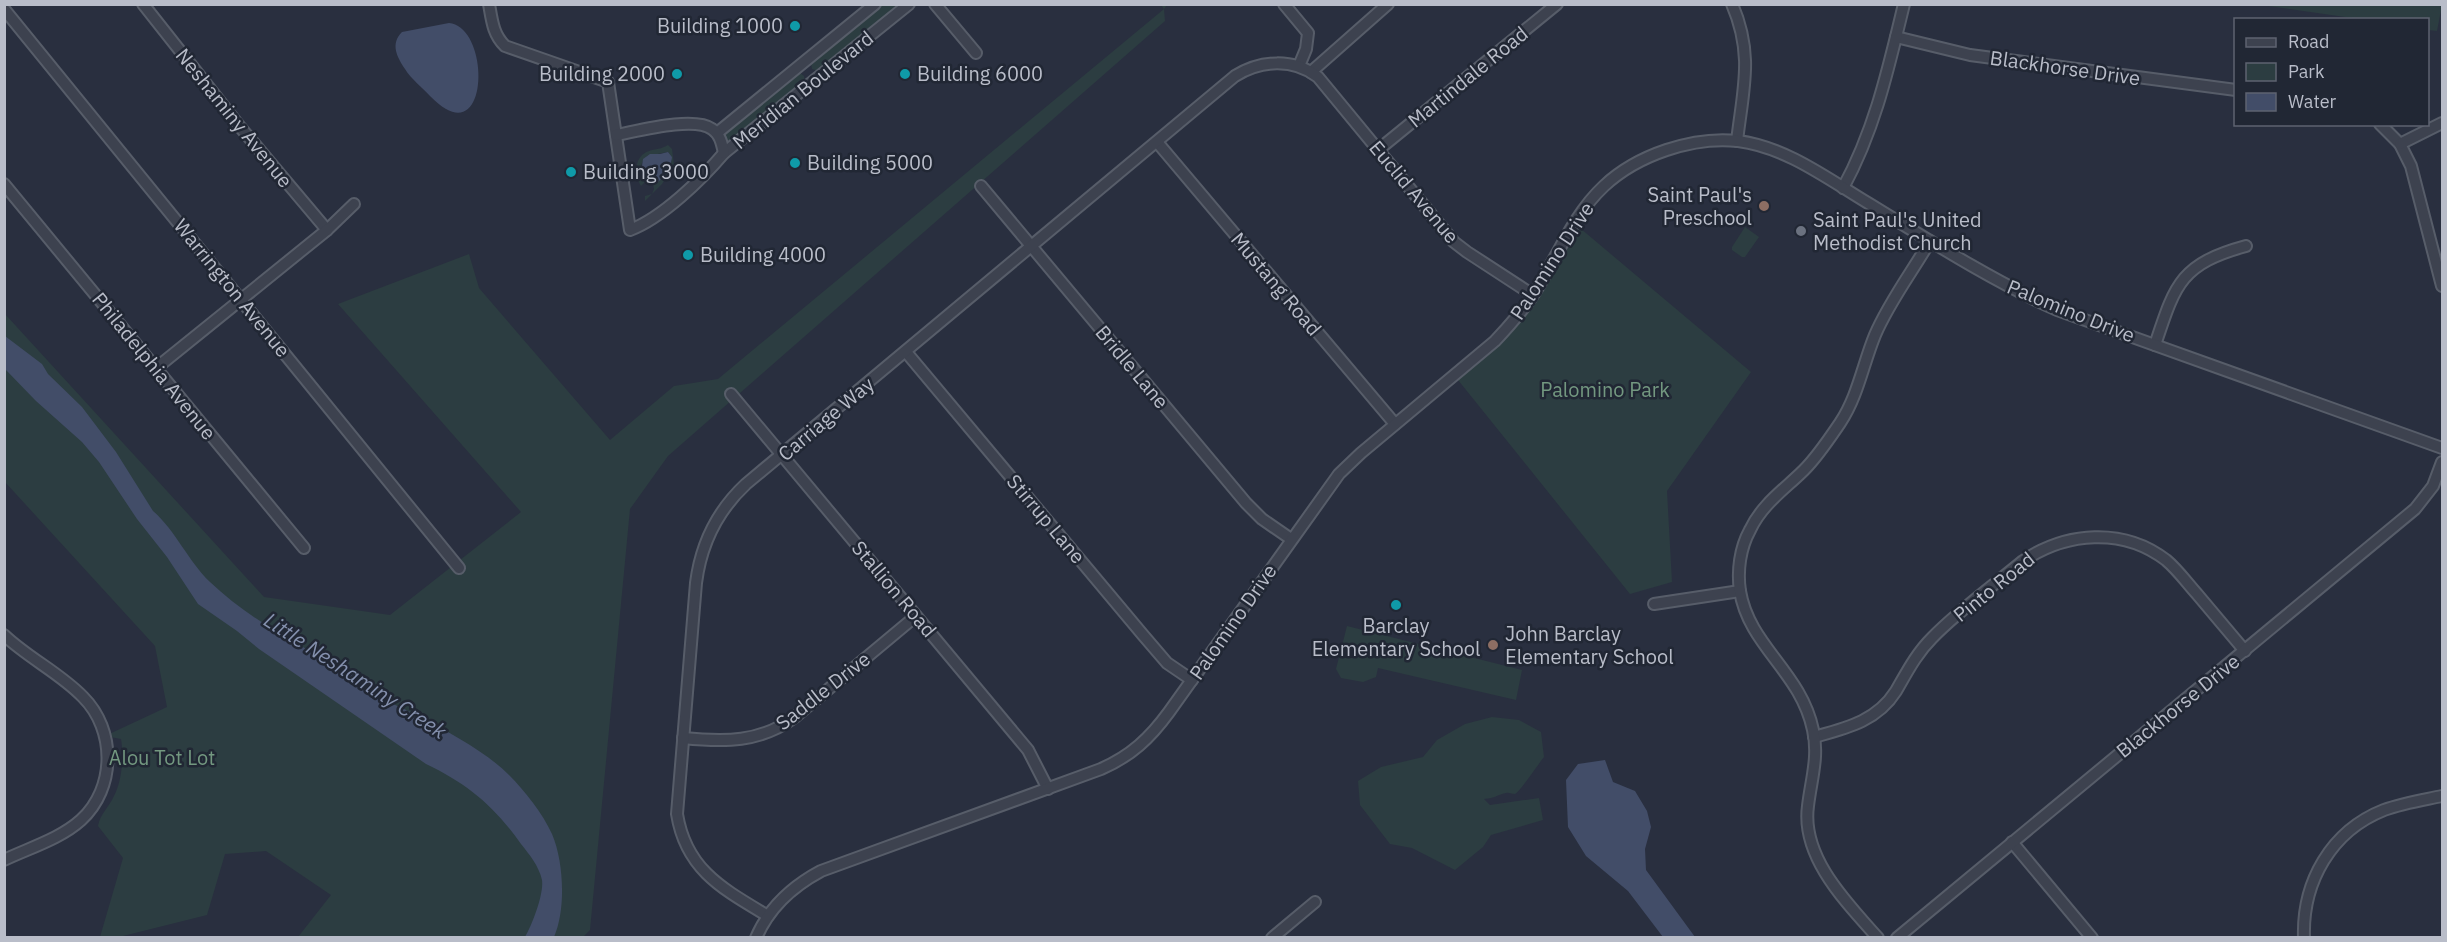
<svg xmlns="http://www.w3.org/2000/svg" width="2447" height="942" font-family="'IBM Plex Sans',sans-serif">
<rect width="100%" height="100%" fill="#292f3f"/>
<g fill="#2c3d41">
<polygon points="881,5 902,5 818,71 812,69 811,63 813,59"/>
<path d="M 1161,5 L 1167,5 L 1164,9 L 1165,21 L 668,456 L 630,509 L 590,930 L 583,937 L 298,937 L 331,895 L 266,851 L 225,854 L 207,915 L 119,937 L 100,937 L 123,858 L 98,826 C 100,814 109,807 114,796 C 122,781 124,756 121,739 L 105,736 L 167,707 L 155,646 L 5,482 L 5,314 L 264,597 L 390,615 L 521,512 L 338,304 L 469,254 L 479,288 L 610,440 L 674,386 L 718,379 L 1164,9 Z"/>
<polygon points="2261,5 2442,5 2437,31 2428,30 2428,20 2359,19"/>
<polygon points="800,73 804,76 805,83 731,141 727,140 725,131 796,74"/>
<path d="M 668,145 L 672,149 L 674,165 L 662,184 L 645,201 L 645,196 L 652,194 L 654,189 L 653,184 C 661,182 672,166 672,157 L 668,152 L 647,156 C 639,163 639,174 645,182 L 641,186 C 634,174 634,156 649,151 C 655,149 662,149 668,145 Z"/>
<polygon points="1574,223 1751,372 1667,491 1672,582 1630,594 1454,375 1508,328"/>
<polygon points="1745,227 1759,237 1745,257 1742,257 1732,250 1732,247"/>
<polygon points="1347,626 1522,670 1516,700 1378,668 1376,677 1363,682 1341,678 1336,669"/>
<path d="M 1492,717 L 1519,720 L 1541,732 L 1544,757 C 1539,763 1519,793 1515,794 C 1512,794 1509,792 1506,793 C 1496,795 1496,798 1484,799 L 1490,805 L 1539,798 L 1543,820 L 1491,835 L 1483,847 L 1455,870 L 1412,848 L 1390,844 L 1360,805 L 1358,781 L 1381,767 L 1423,757 L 1437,740 L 1465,724 Z"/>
</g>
<g fill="#424d68">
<path d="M 449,23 C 492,27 490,158 430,96 C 422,87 411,79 405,69 C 397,57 390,44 402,32 Z"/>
<path d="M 668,152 L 672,157 C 672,165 662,181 654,185 L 648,181 L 645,182 L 641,173 L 643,159 L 650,154 L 660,154 Z"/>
<path d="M 5,336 L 42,364 L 48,374 L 82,407 L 116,452 L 153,511 C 176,531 188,561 210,582 C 251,621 303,647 352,674 C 362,693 402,707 421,717 C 451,734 485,751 509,775 C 525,791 543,814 552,834 C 564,862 566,910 554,937 L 525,937 C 532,925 544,894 542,880 C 539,866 529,854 521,844 C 494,806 468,784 426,764 L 259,649 L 237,631 L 198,604 L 167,557 L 137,519 L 99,462 L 82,442 L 36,401 L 5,369 Z"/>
<polygon points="1605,760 1613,782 1635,791 1647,811 1651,827 1645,849 1646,870 1695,937 1663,937 1628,891 1586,856 1568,827 1566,780 1578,764"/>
</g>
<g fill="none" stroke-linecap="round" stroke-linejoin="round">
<g stroke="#575d69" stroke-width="14">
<g id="street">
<polyline points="143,4 241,128 327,230"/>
<path d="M 489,4 C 492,21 493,34 505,46 L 608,82 L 630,230 C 662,218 702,179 724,153 L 909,4"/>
<polyline points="935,4 976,53"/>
<polyline points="1284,4 1308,33 1306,49 1299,66"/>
<path d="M 1732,4 C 1754,55 1743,89 1737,141"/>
<polyline points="4,9 459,568"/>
<polyline points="1896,37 1970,55 2236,90"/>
<polyline points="1311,72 1388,4"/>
<polyline points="2380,124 2400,144 2411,166 2442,286"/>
<polyline points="717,133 875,4"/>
<path d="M 616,135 C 638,131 694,116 712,129 C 720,134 722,144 724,153"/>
<polyline points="1157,142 1395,424"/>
<polyline points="2400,144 2442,123"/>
<polyline points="1378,150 1557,4"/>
<polyline points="4,184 304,548"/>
<polyline points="981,186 1246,503 1262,519 1291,539"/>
<path d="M 1843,188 C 1875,129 1888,70 1904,4"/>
<path d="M 2155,345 C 2175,285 2180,264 2246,246"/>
<polyline points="906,352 1143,635 1167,663 1192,680"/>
<polyline points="155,369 327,230 354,204"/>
<polyline points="731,394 1028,750 1048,789"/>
<polyline points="1654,604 1740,591"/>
<path d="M 4,635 C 28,658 60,673 83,697 C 116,730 116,788 81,820 C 60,839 29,848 4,860"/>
<path d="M 1814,737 C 1847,728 1877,721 1896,691 C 1907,672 1916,654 1932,638 C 1958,611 1994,585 2023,561 C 2066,532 2123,527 2166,560 C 2178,570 2187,583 2197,594 C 2213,613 2229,632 2245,651"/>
<path d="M 683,738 C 724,742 760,743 795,717 L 916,616"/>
<polyline points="2012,842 2092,938"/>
<path d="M 768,916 C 723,889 686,870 677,814 L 696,583 C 701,544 717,511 746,484 L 1235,76 C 1261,60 1293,58 1318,77 L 1454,242 L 1467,252 L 1533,295"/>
<path d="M 756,938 C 769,907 793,886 821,871 L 1101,769 C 1131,756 1150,738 1169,712 L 1339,474 L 1361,453 L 1495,341 C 1512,323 1528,305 1540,284 C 1560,250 1575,213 1604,186 C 1637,155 1693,136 1738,141 C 1786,147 1828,179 1868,203 C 1930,241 1991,280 2057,310 L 2442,448"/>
<polyline points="1272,938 1315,902"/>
<path d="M 1878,938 C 1846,902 1801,857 1808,806 C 1811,780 1819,757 1813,730 C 1801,672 1749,646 1740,591 C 1737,571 1740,548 1750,530 C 1762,504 1785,489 1804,470 C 1818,456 1829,439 1840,423 C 1858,396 1863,364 1875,335 C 1889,302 1912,272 1930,241"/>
<polyline points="1897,938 2415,509 2433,486 2442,462"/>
<path d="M 2304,938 C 2302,882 2331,831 2384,810 C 2403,803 2423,800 2442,796"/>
</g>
</g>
<use href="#street" stroke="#3d424f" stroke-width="10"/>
</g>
<g fill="#0f9aa8" stroke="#212734" stroke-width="2">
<circle cx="795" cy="26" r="6"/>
<circle cx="677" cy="74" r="6"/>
<circle cx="905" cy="74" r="6"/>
<circle cx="795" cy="163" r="6"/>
<circle cx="571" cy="172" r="6"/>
<circle cx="688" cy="255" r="6"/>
<circle cx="1396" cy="605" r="6"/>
</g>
<g fill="#8d6e63" stroke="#212734" stroke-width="2">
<circle cx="1764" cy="206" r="6"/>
<circle cx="1493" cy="645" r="6"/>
</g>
<circle fill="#6b7280" stroke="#212734" stroke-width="2" cx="1801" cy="231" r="6"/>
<g text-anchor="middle" stroke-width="5" stroke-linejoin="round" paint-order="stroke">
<g font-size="20" fill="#b9bdc9" stroke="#212734" text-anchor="start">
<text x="783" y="33" text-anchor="end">Building 1000</text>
<text x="665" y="81" text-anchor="end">Building 2000</text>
<text x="917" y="81">Building 6000</text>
<text x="807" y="170">Building 5000</text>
<text x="583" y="179">Building 3000</text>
<text x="1752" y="202" text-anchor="end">Saint Paul's<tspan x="1752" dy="23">Preschool</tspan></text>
<text x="1813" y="227">Saint Paul's United<tspan x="1813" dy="23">Methodist Church</tspan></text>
<text x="700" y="262">Building 4000</text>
<text x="1396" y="633" text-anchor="middle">Barclay<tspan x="1396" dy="23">Elementary School</tspan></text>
<text x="1505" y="641">John Barclay<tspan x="1505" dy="23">Elementary School</tspan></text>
</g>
<g font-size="20" fill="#b9bdc9" stroke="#212734">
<text transform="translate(2065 68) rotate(8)" y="7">Blackhorse Drive</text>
<text transform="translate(1468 77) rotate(-39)" y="7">Martindale Road</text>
<text transform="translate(803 90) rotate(-39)" y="7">Meridian Boulevard</text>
<text transform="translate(234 118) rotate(51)" y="7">Neshaminy Avenue</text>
<text transform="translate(1414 192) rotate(50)" y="7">Euclid Avenue</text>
<text transform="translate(1552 261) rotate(-57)" y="7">Palomino Drive</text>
<text transform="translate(1276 284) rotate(50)" y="7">Mustang Road</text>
<text transform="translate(232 288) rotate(51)" y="7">Warrington Avenue</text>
<text transform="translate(2071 311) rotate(22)" y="7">Palomino Drive</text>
<text transform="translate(154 366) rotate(51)" y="7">Philadelphia Avenue</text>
<text transform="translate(1132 367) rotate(50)" y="7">Bridle Lane</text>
<text transform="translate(826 419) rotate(-40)" y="7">Carriage Way</text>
<text transform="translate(1046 519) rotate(50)" y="7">Stirrup Lane</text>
<text transform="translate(1994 587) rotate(-39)" y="7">Pinto Road</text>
<text transform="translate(894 589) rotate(50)" y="7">Stallion Road</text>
<text transform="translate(1233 622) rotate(-55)" y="7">Palomino Drive</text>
<text transform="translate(823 691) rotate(-38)" y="7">Saddle Drive</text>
<text transform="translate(2178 706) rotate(-39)" y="7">Blackhorse Drive</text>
</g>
<g font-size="20" fill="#739880" stroke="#212734">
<text x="1605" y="397">Palomino Park</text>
<text x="162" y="765">Alou Tot Lot</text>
</g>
<g font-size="21" font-style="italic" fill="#8490ad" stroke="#212734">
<text transform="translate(355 676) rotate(33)" y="7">Little Neshaminy Creek</text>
</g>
</g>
<rect width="2447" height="942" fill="none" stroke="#b9bdc9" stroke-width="12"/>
<rect x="2234" y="18" width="195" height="108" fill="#212734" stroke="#5e6370" stroke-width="1.5"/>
<rect x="2246" y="38" width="30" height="9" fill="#3d424f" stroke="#5e6370" stroke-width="1.5"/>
<text x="2288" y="48" font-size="18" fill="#b9bdc9">Road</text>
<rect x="2246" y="63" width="30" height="18" fill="#2c3d41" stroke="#5e6370" stroke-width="1.5"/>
<text x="2288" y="78" font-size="18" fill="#b9bdc9">Park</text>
<rect x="2246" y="93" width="30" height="18" fill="#424d68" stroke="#5e6370" stroke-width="1.5"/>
<text x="2288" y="108" font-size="18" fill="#b9bdc9">Water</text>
</svg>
